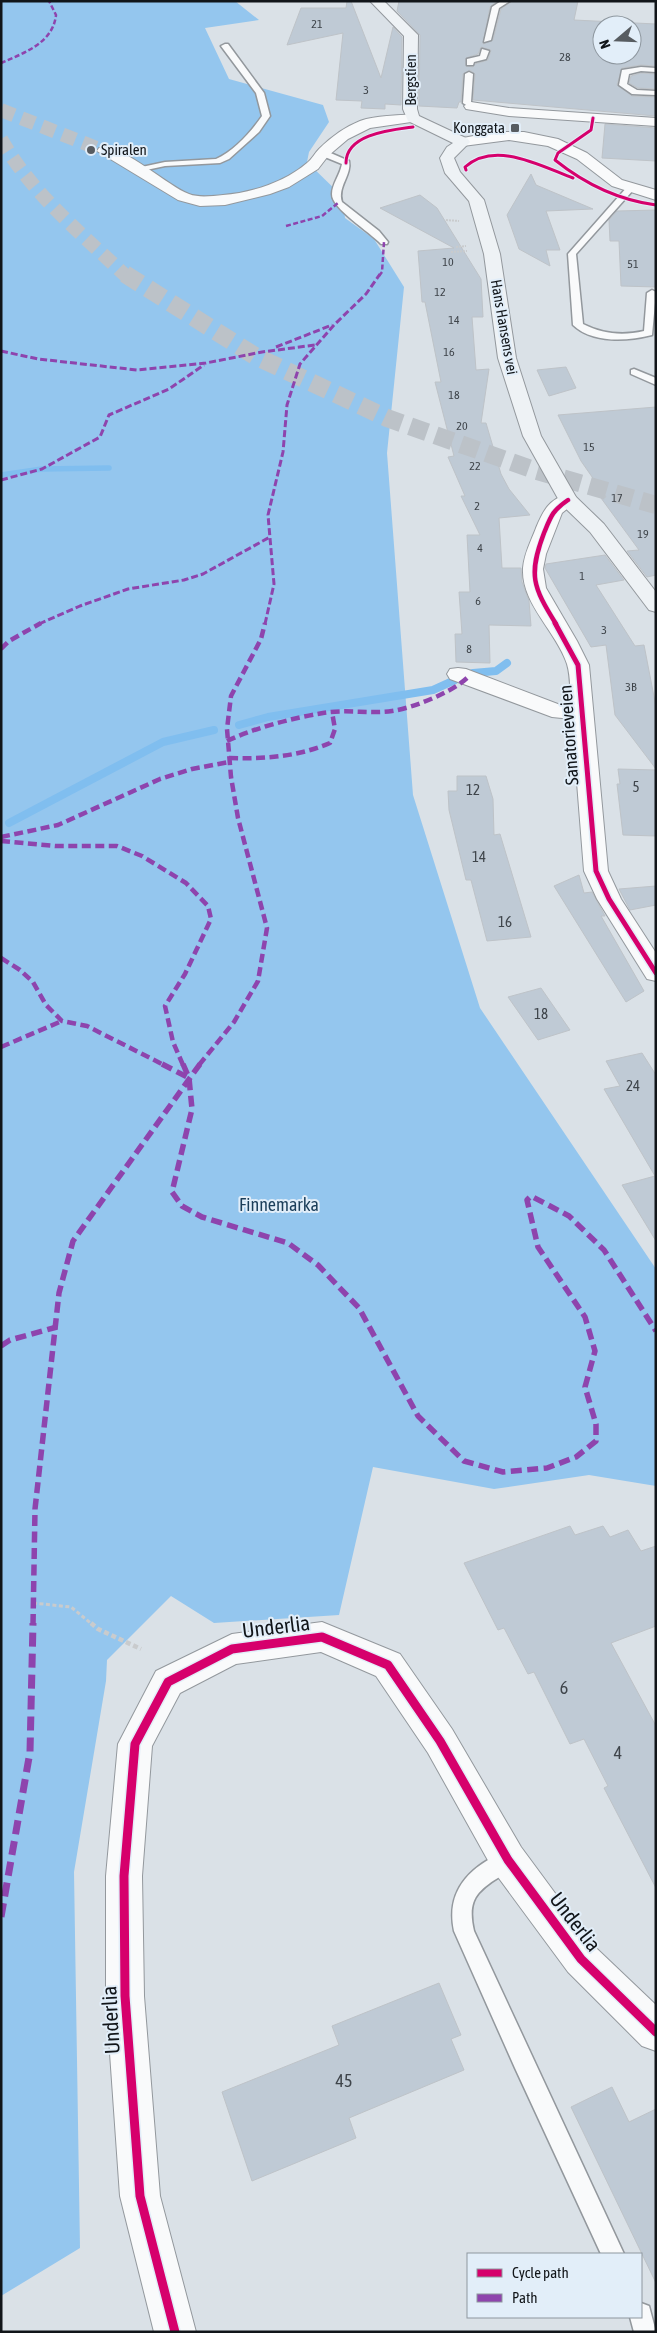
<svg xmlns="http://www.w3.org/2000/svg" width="657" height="2333" font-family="'Asap Condensed',sans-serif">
<rect width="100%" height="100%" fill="#dae1e7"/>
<polygon fill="#94c6ee" points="1,1 235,1 259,20 205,28 229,79 323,105 329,122 309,152 307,162 342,196 345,218 374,239 404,287 387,453 413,795 480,1008 656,1269 656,1486 589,1475 494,1489 373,1467 339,1615 214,1623 171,1596 107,1660 106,1681 74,1872 80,2248 1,2296"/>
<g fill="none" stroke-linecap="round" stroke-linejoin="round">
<polyline stroke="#80beef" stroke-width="5.5" points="1,475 42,469 109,468"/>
<g stroke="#80beef" stroke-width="8">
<polyline points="473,673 496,671 507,663"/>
<polyline points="239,725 268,717 433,690 455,680"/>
<polyline points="9,823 163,742 214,730"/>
</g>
</g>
<g fill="#bfcad5" stroke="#bec3c8" fill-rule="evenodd">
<polygon points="347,1 351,1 381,78 393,27 402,37 401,105 385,104 385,109 361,108 362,101 336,100 343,33 287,45 301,8 346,8"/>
<path d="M 399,1 L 497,1 L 490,7 L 483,44 L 493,40 L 501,9 L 512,1 L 578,1 L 574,20 L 656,24 L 656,66 L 641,65 L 622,68 L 617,85 L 632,96 L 656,97 L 656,116 L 473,100 L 475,74 L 470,70 L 463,74 L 461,102 L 459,102 L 457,108 L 419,106 L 420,35 L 397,11 ZM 602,25 L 632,25 L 632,55 L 602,55 ZM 481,47 L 491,50 L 488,60 L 475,64 L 473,67 L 466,66 L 466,58 L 478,54 Z"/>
<polygon points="641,73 656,74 656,89 638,88 629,83 631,76"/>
<polygon points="605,124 656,128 656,161 602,158"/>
<polygon points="531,174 536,185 593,209 546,211 560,250 546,250 550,266 519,249 507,215"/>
<polygon points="420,195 437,208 481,279 483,317 472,317 476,370 489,369 481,423 486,423 501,474 509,489 530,515 499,518 502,568 521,568 522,582 529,601 531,626 489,625 490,663 456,662 455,634 462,634 459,592 470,592 467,535 480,535 461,496 465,496 448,457 454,456 435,382 441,382 425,302 422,302 418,251 454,248 380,208"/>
<polygon points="656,210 656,287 621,286 619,241 610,241 609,220 617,211"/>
<polygon points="566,367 576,388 549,396 537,370"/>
<polygon points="656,407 656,575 647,577 627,551 639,550 601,498 606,497 581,461 558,415"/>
<polygon points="605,555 624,580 596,585 635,646 644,645 656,707 656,769 615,715 606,645 591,647 545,568 546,564"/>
<polygon points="618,769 656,770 656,836 623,835 617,784 620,784"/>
<polygon points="457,776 486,776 493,799 494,835 500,834 531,937 487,941 471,880 466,880 449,810 448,791 457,791"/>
<polygon points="579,875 584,893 592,892 605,916 601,916 644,991 626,1002 554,886"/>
<polygon points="656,886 656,905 630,910 619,889"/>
<polygon points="541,988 570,1030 538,1040 508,997"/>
<polygon points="642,1053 656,1075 656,1241 622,1185 655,1176 604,1089 620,1086 606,1061"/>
<polygon points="570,1526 575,1535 603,1526 610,1537 628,1530 641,1551 656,1546 656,1626 611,1643 656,1726 656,1888 604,1788 608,1786 584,1739 570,1744 534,1672 528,1674 504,1628 498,1630 464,1563"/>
<polygon points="439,1983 461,2035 451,2039 464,2070 349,2118 356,2138 252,2181 222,2092 339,2045 332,2026"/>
<polygon points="612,2087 629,2122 656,2109 656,2283 571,2107"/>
</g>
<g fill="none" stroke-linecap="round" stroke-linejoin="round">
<polyline stroke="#bcc2c8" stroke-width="14" stroke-dasharray="14 8" stroke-linecap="butt" points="1,110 104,151"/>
<path stroke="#bcc2c8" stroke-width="14" stroke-dasharray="14 8" stroke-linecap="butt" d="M 1,139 C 32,194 81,233 126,276"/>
<polyline stroke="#bcc2c8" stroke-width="18" stroke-dasharray="18 9" stroke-linecap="butt" points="125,274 255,356 387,418 537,471 656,505"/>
<g stroke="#93989d" stroke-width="3">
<g id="lane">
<polygon points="501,1 510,1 499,8 491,40 484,42 492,7"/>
<path d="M 225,44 L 228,44 L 264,93 L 270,116 L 259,132 L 229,159 L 220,163 L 165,166 L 137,172 L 137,168 L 165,162 L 216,159 C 234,151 251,132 262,116 L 256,93 L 221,46 Z"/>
<polygon points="482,49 489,51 486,59 474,62 473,65 467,65 467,59 480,56"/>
<polygon points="641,67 656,68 656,72 641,71 629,74 627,84 637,90 656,91 656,95 632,94 619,85 622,70"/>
<polygon points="469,72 473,74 471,102 475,106 471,108 463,103 465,74"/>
<path d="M 320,151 L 326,151 L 349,161 C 352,175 337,187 342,202 L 379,231 L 388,242 L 387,244 L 381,244 C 370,232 331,208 332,194 C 332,184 340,175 342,164 L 320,155 Z"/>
<path d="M 628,186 L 635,188 L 576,254 L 583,324 C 603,334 622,336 644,331 L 647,293 L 652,290 L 656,292 L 652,335 C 628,341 593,344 573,325 L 568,254 Z"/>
<polygon points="634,369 656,378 656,385 631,374 631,370"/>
<path d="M 508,1850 L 515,1853 L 518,1860 C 514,1868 508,1871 501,1876 C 476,1891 467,1901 474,1931 L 624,2254 L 601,2254 L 515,2068 L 454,1931 C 445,1889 472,1865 508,1850 Z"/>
<polygon points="641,2303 649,2306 656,2332 634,2332 630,2317 641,2317"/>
</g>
</g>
<g stroke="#93989d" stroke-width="2">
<g id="street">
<polygon points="471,102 509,108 656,118 656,126 509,116 466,109 464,106"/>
<path d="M 413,114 L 418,115 L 420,118 L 418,121 L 370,128 L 348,139 L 328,156 L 318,169 L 289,187 L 270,194 L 225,205 L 200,206 L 178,200 L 97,151 L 99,148 C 121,142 167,186 189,194 C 199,198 212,196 223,195 C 251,193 285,182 307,163 C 312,159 315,153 319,149 C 331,137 345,127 360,121 C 376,115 397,116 413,114 Z"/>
<polygon points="494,132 524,132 558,139 587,153 622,180 656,190 656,200 612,186 577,159 548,146 509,140 463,146 456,142 458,139"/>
<path d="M 568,494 L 575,496 L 578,500 L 562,513 L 546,554 L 543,569 L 546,588 L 577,641 L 589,665 L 608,871 L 621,899 L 656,953 L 656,981 L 647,979 L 597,899 L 584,871 L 572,719 L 552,717 L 450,679 L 447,674 L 450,669 L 458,668 L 466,669 L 563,706 L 571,706 C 570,693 571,677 567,664 C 557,632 521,604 523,568 C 524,554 531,541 536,528 C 543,511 549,499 568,494 Z"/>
<polygon points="322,1622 400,1654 452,1729 521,1847 594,1946 656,2005 656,2051 642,2046 568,1972 495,1873 428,1753 376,1676 321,1652 236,1664 180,1693 152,1746 142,1876 144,1996 160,2196 196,2332 154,2332 120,2196 106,1996 106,1876 118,1744 156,1671 232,1634"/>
</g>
</g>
<g stroke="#93989d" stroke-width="2">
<polygon id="secondary" points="370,1 384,1 418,35 417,109 419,116 468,139 470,142 454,158 460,172 484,200 500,254 516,358 541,436 576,497 604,524 656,592 656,612 649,610 590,532 561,504 523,436 498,358 484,254 469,201 445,173 440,158 447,147 453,143 408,121 403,109 404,36"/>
</g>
<g stroke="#c9cbcd" stroke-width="2" stroke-dasharray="2 1" stroke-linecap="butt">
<polyline points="446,220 459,221"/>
<polyline points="456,247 466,246"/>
<polyline points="451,252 467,251"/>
</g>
<polyline stroke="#c9cbcd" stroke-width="3" stroke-dasharray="4 2.5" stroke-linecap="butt" points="33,1603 71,1607 93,1625"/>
<polyline stroke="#c9cbcd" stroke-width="4.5" stroke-dasharray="5 3" stroke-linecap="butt" points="91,1623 98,1629 141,1649"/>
<use href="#lane" fill="#f9fafb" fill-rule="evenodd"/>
<use href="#street" fill="#f9fafb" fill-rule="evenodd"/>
<use href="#secondary" fill="#eef2f5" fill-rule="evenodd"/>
<g stroke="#8e44ad" stroke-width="2.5" stroke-dasharray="5 2.5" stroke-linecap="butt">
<path d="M 1,63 C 24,53 53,43 56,15 L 49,1"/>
<polyline points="286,226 322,216 338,203"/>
<polyline points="379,276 382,272 384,242"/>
</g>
<g stroke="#8e44ad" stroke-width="3" stroke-dasharray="7 3" stroke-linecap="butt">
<polyline points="276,347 332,325"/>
<polyline points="1,351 38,359 137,370 206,363 262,352 315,345"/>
<polyline points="1,480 42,469 100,437 109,415 169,389 204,365"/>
<polyline points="39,624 80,606 128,589 184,580 203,574 270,537"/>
<polyline points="265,624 274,584 268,515 283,452 287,405 300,364 334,325 366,294 380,274"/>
</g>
<g stroke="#8e44ad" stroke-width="4.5" stroke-dasharray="9 4.5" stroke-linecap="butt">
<polyline points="1,649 9,641 41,623"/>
<path d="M 227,741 C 254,728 293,718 323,713 C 346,709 369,714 392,711 C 413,708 453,692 468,677"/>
<path d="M 229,758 C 264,759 297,757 330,743 L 335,729 L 332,712"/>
<polyline points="1,837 58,825 160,779 192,769 229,762"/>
<polyline points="1,841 56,846 117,846 142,856 186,883 208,906 211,919 185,974 165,1006 173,1042 183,1065"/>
<polyline points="1,958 20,970 33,982 46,1005 62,1021 87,1026 164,1065"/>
<polyline points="1,1047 62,1021"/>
<polyline points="199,1065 234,1022 258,981 267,928 238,818 231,777 227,729 231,696 261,639 265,623"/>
</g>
<g stroke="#8e44ad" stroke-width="5.5" stroke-dasharray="11 5.5" stroke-linecap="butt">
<polyline points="162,1064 189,1078"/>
<polyline points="183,1064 189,1078 192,1109 172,1192 182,1206 202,1217 288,1243 318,1265 359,1308 418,1416 464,1461 503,1472 547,1468 576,1457 596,1441 596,1424 585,1387 595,1351 585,1317 538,1247 527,1200 531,1196 569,1216 604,1250 656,1331"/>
<polyline points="1,1346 10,1340 57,1327"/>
<polyline points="33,1625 35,1509 59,1293 73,1241 200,1064"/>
</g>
<polyline stroke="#8e44ad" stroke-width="7" stroke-dasharray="14 7" stroke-linecap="butt" points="1,1917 30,1752 33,1623"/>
<g stroke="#e2eef9" stroke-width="5">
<g id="cycleway-far3">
<path d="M 593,118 L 591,130 L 558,153 L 555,160 C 585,184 618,200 656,205"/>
<path d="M 346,163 C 346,134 391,130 413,127"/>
<path d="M 466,170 L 465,167 C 495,140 541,166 573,178"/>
</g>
</g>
<g stroke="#e2eef9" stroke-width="6">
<path id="cycleway-far2" d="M 556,624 C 533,587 528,575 544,533 C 551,516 552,511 568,500"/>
</g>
<g stroke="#e2eef9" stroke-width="8">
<polyline id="cycleway-far1" points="555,623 578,665 596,871 609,899 656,973"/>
</g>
<g stroke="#e2eef9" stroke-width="12">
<polyline id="cycleway" points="175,2332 140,2196 125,1996 124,1876 135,1744 168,1682 232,1649 322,1637 388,1665 440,1741 508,1860 581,1959 656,2032"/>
</g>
<use href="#cycleway-far3" stroke="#d6006c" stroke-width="3"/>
<use href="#cycleway-far2" stroke="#d6006c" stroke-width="4.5"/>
<use href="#cycleway-far1" stroke="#d6006c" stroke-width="5"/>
<use href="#cycleway" stroke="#d6006c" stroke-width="9"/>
</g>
<g fill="#575c61" stroke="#e2eef9" stroke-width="2">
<rect x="510" y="123" width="10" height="10" rx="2.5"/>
<circle cx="91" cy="150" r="5"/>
</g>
<g text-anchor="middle" stroke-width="4" stroke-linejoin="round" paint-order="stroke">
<g font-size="12" fill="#3f454b">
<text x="317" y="28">21</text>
<text x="565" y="61">28</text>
<text x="366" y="94">3</text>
<text x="448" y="266">10</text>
<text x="633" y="268">51</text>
<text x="440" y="296">12</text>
<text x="454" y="324">14</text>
<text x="449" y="356">16</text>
<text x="454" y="399">18</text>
<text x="462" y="430">20</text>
<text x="589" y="451">15</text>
<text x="475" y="470">22</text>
<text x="617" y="502">17</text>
<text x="477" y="510">2</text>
<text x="643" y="538">19</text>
<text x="480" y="552">4</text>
<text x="582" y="580">1</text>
<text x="478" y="605">6</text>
<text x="604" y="634">3</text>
<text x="469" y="653">8</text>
<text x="631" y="691">3B</text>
</g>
<g font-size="15" fill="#111519" stroke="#e2eef9">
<text transform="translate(411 80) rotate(-90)" y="5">Bergstien</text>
<text transform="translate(504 327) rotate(80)" y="5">Hans Hansens vei</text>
</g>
<g font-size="15" fill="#111519" stroke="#e2eef9" text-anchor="end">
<text x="505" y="133">Konggata</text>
<text x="101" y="155" text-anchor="start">Spiralen</text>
</g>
<g font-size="15" fill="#3f454b">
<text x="636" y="792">5</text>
<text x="473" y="795">12</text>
<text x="479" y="862">14</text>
<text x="505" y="927">16</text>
<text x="541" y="1019">18</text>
<text x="633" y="1091">24</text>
</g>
<g font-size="18" fill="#111519" stroke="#e2eef9">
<text transform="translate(569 735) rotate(-94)" y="6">Sanatorieveien</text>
</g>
<g font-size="18" fill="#1b3e5a" stroke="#e2eef9">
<text x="279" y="1211">Finnemarka</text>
</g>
<g font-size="18" fill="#3f454b">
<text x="564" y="1694">6</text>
<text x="618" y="1759">4</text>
<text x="344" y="2087">45</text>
</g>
<g font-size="21" fill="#111519" stroke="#e2eef9">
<text transform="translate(276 1627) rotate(-7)" y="7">Underlia</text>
<text transform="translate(575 1922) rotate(52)" y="7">Underlia</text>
<text transform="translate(111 2020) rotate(-93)" y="7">Underlia</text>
</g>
</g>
<rect width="657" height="2333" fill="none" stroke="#111519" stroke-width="5"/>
<rect x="467" y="2253" width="175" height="65" fill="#e2eef9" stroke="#8e979f"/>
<rect x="477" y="2269" width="25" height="8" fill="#d6006c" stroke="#8e979f"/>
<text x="512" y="2278" font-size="15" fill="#111519">Cycle path</text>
<rect x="477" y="2294" width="25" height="8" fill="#8e44ad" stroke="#8e979f"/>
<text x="512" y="2303" font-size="15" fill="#111519">Path</text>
<g transform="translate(617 40) rotate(251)"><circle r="24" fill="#e2eef9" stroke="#8e979f"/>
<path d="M0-4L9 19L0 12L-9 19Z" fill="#575c61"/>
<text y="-8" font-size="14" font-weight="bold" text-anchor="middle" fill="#111519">N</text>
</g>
</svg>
